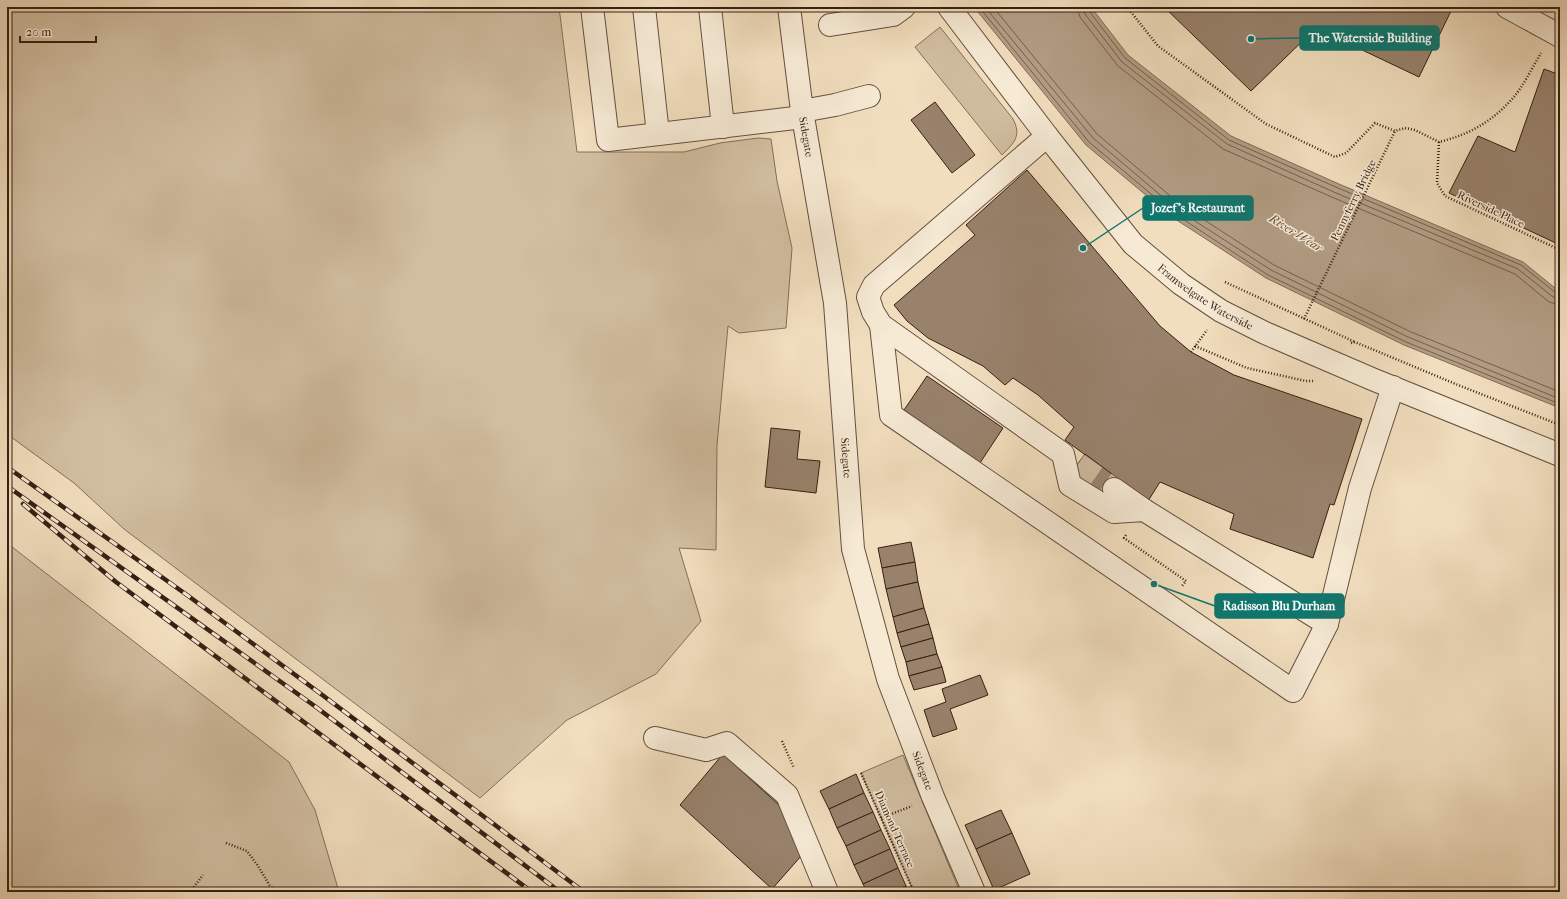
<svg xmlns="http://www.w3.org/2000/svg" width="1567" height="899" font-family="'IM FELL French Canon',serif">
<rect width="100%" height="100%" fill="#f1debe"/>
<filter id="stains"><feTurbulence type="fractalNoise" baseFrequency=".005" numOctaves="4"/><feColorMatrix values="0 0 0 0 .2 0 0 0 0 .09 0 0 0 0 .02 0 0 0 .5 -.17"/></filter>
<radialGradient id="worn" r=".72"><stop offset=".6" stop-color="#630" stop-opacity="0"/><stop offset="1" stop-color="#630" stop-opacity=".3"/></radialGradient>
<g fill="#d1bea1" stroke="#846e5a">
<polygon points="7,7 559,7 577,152 684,152 720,143 758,138 771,139 777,181 792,248 786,328 739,333 728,326 717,445 716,550 679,548 701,621 656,674 567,720 480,798 124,529 74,483 7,434"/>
<path d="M 940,27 L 1013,119 C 1022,136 1014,143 1002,155 L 915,47 Z"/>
<polygon points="7,543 289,762 315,810 339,892 7,892"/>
<polygon points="903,755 960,892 914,892 861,773"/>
</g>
<polygon fill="#b29d84" stroke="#816b57" points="974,7 1091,7 1128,55 1231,136 1339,184 1523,262 1560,292 1560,408 1404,345 1266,278 1172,217 1086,145"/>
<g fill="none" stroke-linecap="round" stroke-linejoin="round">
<g stroke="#745e4c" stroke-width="1">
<polyline points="979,7 1089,142 1175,214 1268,275 1406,342 1560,404"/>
<polyline points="985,7 1093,138 1178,210 1271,270 1408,337 1560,399"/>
<polyline points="993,7 1097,134 1181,205 1274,265 1411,332 1560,392"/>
<polyline points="1077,7 1080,17 1118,66 1223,149 1334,198 1515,274 1549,302 1560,305"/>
<polyline points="1083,7 1085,14 1122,62 1227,144 1336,193 1518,269 1553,297 1560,299"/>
<polyline points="1088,7 1089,11 1125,58 1229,140 1338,188 1521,265 1556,293 1560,294"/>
</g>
</g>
<g fill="#98826c" stroke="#371f13">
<polygon points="1164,7 1448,7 1452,9 1419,77 1316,28 1251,91"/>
<polygon points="1544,69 1560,75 1560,245 1449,193 1478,136 1515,152"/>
<polygon points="935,102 975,155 952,173 911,120"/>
<polygon points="1027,170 1160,326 1191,352 1234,375 1362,419 1334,505 1330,504 1313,558 1230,529 1234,514 1160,482 1148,501 1065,440 1074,427 1038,395 1013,378 1005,385 983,366 928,338 907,321 894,305 975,235 966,225"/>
<polygon points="927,376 1003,428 978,466 902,413"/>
<polygon points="771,428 800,431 797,459 820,461 816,493 765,487"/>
<polygon points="1085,454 1120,480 1107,499 1071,473"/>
<polygon points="911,542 915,562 882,568 878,548"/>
<polygon points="915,562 918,582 886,589 882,568"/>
<polygon points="918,582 924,608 893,617 886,589"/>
<polygon points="924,608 929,624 897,633 893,617"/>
<polygon points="929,624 933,638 901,647 897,633"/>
<polygon points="933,638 937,654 906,662 901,647"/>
<polygon points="937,654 942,667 909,676 906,662"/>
<polygon points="942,667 946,682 914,690 909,676"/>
<polygon points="980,675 988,695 950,709 957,729 933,737 924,710 946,702 942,689"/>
<polygon points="723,754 790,815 802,855 772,889 680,805"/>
<polygon points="856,774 864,793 829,809 820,791"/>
<polygon points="864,793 873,812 837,828 829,809"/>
<polygon points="1001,810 1012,833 976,849 965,825"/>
<polygon points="873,812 881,830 846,846 837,828"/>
<polygon points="881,830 890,849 854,865 846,846"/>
<polygon points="1012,833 1030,874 994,890 976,849"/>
<polygon points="890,849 898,868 863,884 854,865"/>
<polygon points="898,868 906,886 894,892 867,892 863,884"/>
<polygon points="906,886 909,892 894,892"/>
</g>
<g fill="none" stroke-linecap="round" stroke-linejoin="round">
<polyline stroke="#ccb89c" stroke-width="22" stroke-dasharray="22 11" stroke-linecap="butt" points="1078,464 1114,489"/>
<g stroke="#664f3e" stroke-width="24">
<g id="minor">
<polyline points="592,7 608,140 803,117"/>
<polyline points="644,7 658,134"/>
<polyline points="710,7 723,127"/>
<path id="s1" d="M 789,7 L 802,111 L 835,303 L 853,549 L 888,679 L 933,797 L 974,892"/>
<path id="s2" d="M 949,7 L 1047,136 L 1133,244 L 1181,284 L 1221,311 L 1265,333 L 1372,379 L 1560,455"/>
<polyline points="1507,7 1560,36"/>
<polyline points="830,25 893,15 904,7"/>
<polyline points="802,111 835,105 869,96"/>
<polyline points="1047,136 874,285 868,297 873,312 881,325 1063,454 1070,485 1114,512 1144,510 1327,624"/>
<polyline points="881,325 891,415 1293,691 1327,624 1360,488 1393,387"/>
<polyline points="1114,489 1144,510"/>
<polyline points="655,738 706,750 727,743 787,795 827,892"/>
</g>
</g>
<g stroke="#371f13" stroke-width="2.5" stroke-dasharray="1 2" stroke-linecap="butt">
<path d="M 1127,7 L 1158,46 L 1266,124 L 1335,157 L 1346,153 L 1375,123 L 1395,131 L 1405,128 L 1415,130 L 1439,142 C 1468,135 1492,122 1513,98 C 1524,85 1532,68 1541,53"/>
<polyline points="1439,142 1437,183 1445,196 1560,250"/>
<polyline points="1225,282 1355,342"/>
<polyline points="1304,319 1395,131"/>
<polyline points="1351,343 1355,342 1458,385 1560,425"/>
<polyline points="1195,346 1247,368 1306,381 1313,381"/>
<polyline points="1191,352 1207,330"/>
<polyline points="1126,535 1124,538 1186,581 1182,586"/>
<polyline points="782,741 794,768"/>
<polyline points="861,773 914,892"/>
<polyline points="881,818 912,806"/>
<polyline points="226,843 247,851 258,866 270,886 278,892"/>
<polyline points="190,892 203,875"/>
</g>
<use href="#minor" stroke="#f6ead5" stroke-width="22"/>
<g stroke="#371f13" stroke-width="4.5">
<g id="rail">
<polyline points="7,467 187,595 321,694 584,892"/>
<polyline points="7,486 316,707 560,892"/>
<polyline points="23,504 116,582 532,892"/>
</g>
</g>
<use href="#rail" stroke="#f6ead5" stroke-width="3" stroke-dasharray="9" stroke-linecap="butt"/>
</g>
<g text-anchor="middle" stroke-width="3" stroke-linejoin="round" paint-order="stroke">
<g font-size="11" fill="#371f13" stroke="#f6ead5">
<text dy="4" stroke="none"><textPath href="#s1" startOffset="131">Sidegate</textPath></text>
<text transform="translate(1353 200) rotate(-64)" y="4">Pennyferry Bridge</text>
<text transform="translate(1491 209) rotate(25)" y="4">Riverside Place</text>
<text dy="4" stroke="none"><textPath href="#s2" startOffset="390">Framwelgate Waterside</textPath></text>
<text dy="4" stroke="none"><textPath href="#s1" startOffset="455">Sidegate</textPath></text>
<text dy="4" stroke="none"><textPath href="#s1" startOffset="779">Sidegate</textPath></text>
<text transform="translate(895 829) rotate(66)" y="4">Diamond Terrace</text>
</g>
<g font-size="12" font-style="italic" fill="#624b3b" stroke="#f6ead5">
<text transform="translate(1296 233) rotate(32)" y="4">River Wear</text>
</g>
</g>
<path fill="none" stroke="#0f766e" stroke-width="1.5" d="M1251 39L1300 38M1083 248L1143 208M1154 584L1215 606"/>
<g fill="#0f766e" stroke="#f6ead5" stroke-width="1.5">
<circle cx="1251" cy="39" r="4"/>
<circle cx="1083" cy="248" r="4"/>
<circle cx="1154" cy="584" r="4"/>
</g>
<g fill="#0f766e" stroke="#0f766e" stroke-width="1.5">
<rect x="1300" y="26" width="139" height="24" rx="4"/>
<rect x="1143" y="196" width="110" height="24" rx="4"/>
<rect x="1215" y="594" width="129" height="24" rx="4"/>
</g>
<g font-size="12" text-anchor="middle" font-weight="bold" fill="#fff">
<text x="1370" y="42">The Waterside Building</text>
<text x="1198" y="212">Jozef's Restaurant</text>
<text x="1279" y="610">Radisson Blu Durham</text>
</g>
<rect width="1567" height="899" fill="none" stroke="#f1debe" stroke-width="24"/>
<rect x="8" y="8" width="1551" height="883" fill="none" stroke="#371f13" stroke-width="2"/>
<rect x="12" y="12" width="1543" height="875" fill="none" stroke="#371f13"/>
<path d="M20 36v6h76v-6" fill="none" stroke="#371f13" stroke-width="2"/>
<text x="26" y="36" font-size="12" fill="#371f13" stroke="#f6ead5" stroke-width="3" paint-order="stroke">20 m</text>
<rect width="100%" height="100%" filter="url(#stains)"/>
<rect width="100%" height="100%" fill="url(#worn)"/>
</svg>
